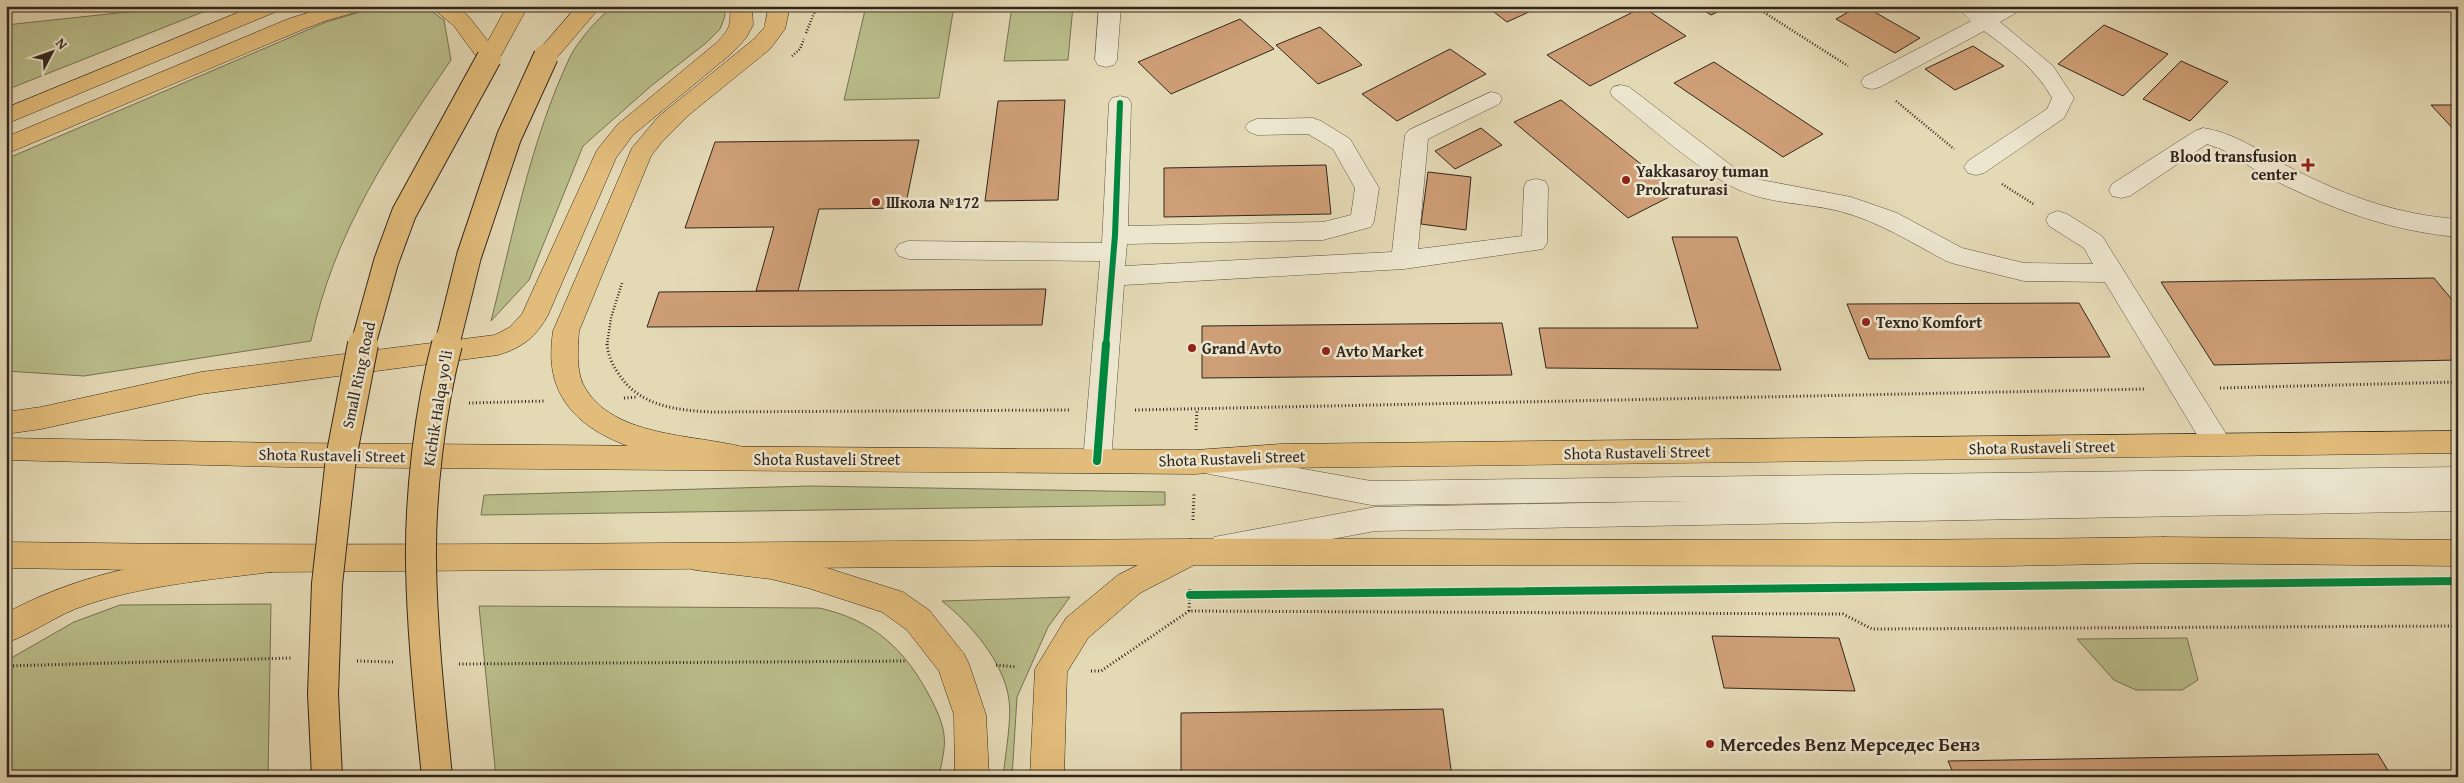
<svg xmlns="http://www.w3.org/2000/svg" width="2464" height="783" font-family="'Gentium Book Plus',serif">
<rect width="100%" height="100%" fill="#e4d9b5"/>
<filter id="stains"><feTurbulence type="fractalNoise" baseFrequency=".004" numOctaves="4"/><feColorMatrix values="0 0 0 0 .2 0 0 0 0 .09 0 0 0 0 .02 0 0 0 .5 -.17"/></filter>
<radialGradient id="worn" r=".72"><stop offset=".6" stop-color="#630" stop-opacity="0"/><stop offset="1" stop-color="#630" stop-opacity=".3"/></radialGradient>
<g fill="#b9be8b" stroke="#767254">
<polygon points="183,6 218,6 6,90 6,25"/>
<path d="M 615,6 L 724,6 L 725,16 L 720,29 L 706,43 L 651,86 L 583,146 L 529,280 L 491,321 C 513,234 531,139 570,57 C 576,44 601,13 615,6 Z"/>
<polygon points="866,6 954,6 939,98 844,100"/>
<polygon points="1012,6 1073,6 1068,60 1004,61"/>
<path d="M 415,8 L 431,11 L 444,20 L 451,60 C 390,149 333,234 311,341 L 84,376 L 6,371 L 6,159 L 326,22 L 367,10 Z"/>
<polygon points="809,486 1165,492 1165,505 481,515 484,495"/>
<path d="M 1070,597 L 1048,627 L 1017,697 L 1012,777 L 1003,777 C 1005,757 1012,718 1009,700 C 1004,662 971,624 942,601 Z"/>
<polygon points="271,604 268,777 6,777 6,661 74,622 120,605"/>
<path d="M 479,606 L 819,608 C 874,620 906,650 931,699 C 936,709 943,723 944,735 C 946,748 941,764 939,777 L 496,777 Z"/>
<polygon points="2187,638 2198,680 2182,690 2136,690 2114,680 2077,639"/>
</g>
<g fill="#ce9e76" stroke="#32261d">
<polygon points="1486,6 1542,6 1507,22"/>
<polygon points="1697,6 1726,6 1728,7 1711,15"/>
<polygon points="1859,6 1864,6 1920,38 1895,53 1836,19"/>
<polygon points="1643,7 1686,36 1590,86 1547,55"/>
<polygon points="1240,19 1274,49 1171,94 1138,62"/>
<polygon points="2104,25 2168,54 2123,96 2058,64"/>
<polygon points="1320,27 1362,65 1318,84 1276,45"/>
<polygon points="1973,46 2004,66 1955,90 1925,69"/>
<polygon points="1450,49 1486,74 1397,121 1362,94"/>
<polygon points="2181,61 2228,82 2190,121 2143,99"/>
<polygon points="1714,62 1823,134 1783,157 1674,83"/>
<polygon points="1065,100 1058,200 985,201 998,101"/>
<polygon points="1561,100 1677,193 1628,218 1514,122"/>
<polygon points="2431,105 2458,105 2458,134"/>
<polygon points="1481,128 1502,145 1455,169 1435,151"/>
<polygon points="919,140 905,208 819,209 798,291 756,291 774,227 685,228 715,142"/>
<polygon points="1326,165 1331,214 1164,217 1164,168"/>
<polygon points="1428,172 1471,177 1466,230 1421,224"/>
<polygon points="1672,237 1737,237 1781,370 1546,368 1539,328 1698,328"/>
<polygon points="2434,278 2458,307 2458,360 2214,365 2161,282"/>
<polygon points="1046,289 1042,325 647,327 659,292"/>
<polygon points="2079,303 2110,357 1869,359 1847,304"/>
<polygon points="1502,323 1512,375 1202,378 1202,326"/>
<polygon points="1712,636 1839,638 1855,691 1724,688"/>
<polygon points="1443,709 1452,777 1181,777 1181,713"/>
<polygon points="2378,754 2392,777 1955,777 1948,761"/>
</g>
<g fill="none" stroke-linecap="round" stroke-linejoin="round">
<g stroke="#5e5343" stroke-width="1">
<g id="minor">
<polygon points="1099,6 1121,6 1117,60 1114,65 1106,67 1098,65 1095,60"/>
<path d="M 1956,6 L 1979,6 L 1987,12 L 1998,6 L 2024,6 L 2021,10 L 2000,22 L 2053,66 L 2074,98 L 2064,118 L 1984,173 L 1976,175 L 1968,173 L 1964,167 L 1968,161 L 2047,109 L 2052,98 C 2036,69 2010,50 1984,31 L 1880,87 L 1872,89 L 1864,87 L 1861,82 L 1864,77 L 1971,21 Z"/>
<path d="M 1621,85 L 1629,87 L 1732,166 L 1756,179 L 1851,197 L 1897,213 L 1962,248 L 2024,263 L 2093,264 L 2084,248 L 2049,226 L 2046,220 L 2049,214 L 2058,211 L 2067,214 L 2102,236 L 2228,437 L 2232,445 L 2228,453 L 2218,456 L 2208,453 L 2105,282 L 2024,281 L 1955,264 L 1946,261 C 1912,243 1878,221 1839,211 C 1807,203 1770,204 1739,190 C 1697,170 1650,126 1613,97 L 1610,92 L 1613,87 Z"/>
<polygon points="1491,92 1499,94 1502,99 1499,104 1428,139 1418,249 1522,236 1524,187 1527,181 1536,179 1545,181 1548,187 1547,243 1543,249 1404,269 1124,285 1111,461 1107,469 1097,473 1087,469 1083,461 1100,261 908,259 899,256 895,250 899,244 908,241 1102,243 1109,103 1112,98 1120,96 1128,98 1131,103 1128,226 1323,222 1351,215 1355,188 1333,149 1308,134 1257,135 1249,132 1245,127 1249,122 1257,119 1313,118 1321,121 1350,139 1379,188 1374,221 1371,227 1323,240 1127,244 1125,266 1392,252 1405,135 1409,130"/>
<path d="M 2203,128 C 2238,133 2266,156 2297,171 C 2349,197 2400,215 2458,219 L 2458,237 C 2388,231 2326,207 2264,175 C 2250,167 2236,157 2221,149 L 2207,144 L 2130,196 L 2121,198 L 2112,196 L 2109,190 L 2112,184 L 2195,131 Z"/>
<polygon points="1209,452 1371,481 2458,467 2458,511 1375,531 1225,559 1214,555 1210,546 1214,537 1375,507 1689,501 1371,505 1199,472 1195,464 1199,456"/>
</g>
</g>
<g stroke="#32261d" stroke-width="1">
<g id="major">
<polygon points="2458,431 2458,453 1281,468 1195,474 287,467 6,460 6,438 287,443 1195,450 1281,444"/>
<path d="M 2163,537 L 2458,540 L 2458,566 L 2163,563 L 2003,566 L 1191,565 L 271,572 L 6,568 L 6,542 C 400,548 794,541 1188,539 C 1513,538 1838,543 2163,537 Z"/>
</g>
</g>
<g stroke="#32261d" stroke-width="1">
<g id="highway">
<polygon points="254,6 283,6 280,10 6,124 6,108"/>
<polygon points="330,6 366,6 363,10 328,20 304,29 6,154 6,137 288,19"/>
<polygon points="430,6 457,6 469,17 488,41 507,6 528,6 497,63 489,65 481,63 454,26"/>
<polygon points="577,6 601,6 554,61 546,63 538,61 535,56 538,51"/>
<path d="M 730,6 L 752,6 L 753,25 L 746,38 L 731,54 L 633,135 L 616,158 L 548,315 C 536,337 522,348 498,355 L 201,394 L 41,429 L 6,434 L 6,412 L 41,407 L 201,372 L 495,335 L 510,327 L 522,314 L 597,150 L 617,125 L 715,44 C 730,29 731,27 730,6 Z"/>
<path d="M 769,6 L 790,6 L 785,29 L 770,49 L 690,114 L 661,143 L 651,156 L 579,331 C 578,348 576,369 583,384 C 612,441 703,433 753,450 L 757,458 L 753,466 L 743,470 C 681,460 573,451 554,377 C 550,362 551,346 553,331 L 632,148 L 658,117 L 754,39 L 764,28 Z"/>
<polygon points="1191,539 1202,543 1206,552 1202,561 1140,593 1088,638 1067,672 1064,777 1030,777 1035,669 1066,618 1118,575"/>
<polygon points="695,544 771,553 808,562 903,592 929,610 964,654 969,664 986,715 989,777 955,777 954,715 939,671 907,630 882,612 808,588 771,579 695,570 684,566 680,557 684,548"/>
<path d="M 271,546 L 282,550 L 286,559 L 282,568 L 271,572 C 209,580 145,585 86,605 C 58,614 34,633 6,643 L 6,613 C 91,567 177,558 271,546 Z"/>
</g>
</g>
<g stroke="#32261d" stroke-width="2.5" stroke-dasharray="1 2" stroke-linecap="butt">
<polyline points="1754,6 1848,66"/>
<polyline points="806,33 817,6"/>
<polyline points="792,56 800,49 804,39"/>
<polyline points="1896,101 1954,149"/>
<polyline points="2002,184 2035,205"/>
<polyline points="607,345 611,318 622,283"/>
</g>
<g stroke="#32261d" stroke-width="3" stroke-dasharray="1 2.5" stroke-linecap="butt">
<path d="M 607,344 C 608,355 612,364 618,373 C 639,406 675,410 711,412 L 1069,410"/>
<polyline points="2220,388 2458,382"/>
<polyline points="624,398 637,397"/>
<polyline points="469,403 545,401"/>
<polyline points="1135,410 2146,389"/>
<polyline points="1196,430 1197,409"/>
<polyline points="1193,520 1194,494"/>
<polyline points="1189,611 1190,589"/>
<polyline points="357,661 393,662"/>
<polyline points="459,664 906,661"/>
<polyline points="996,665 1017,667"/>
<polyline points="6,666 291,658"/>
<polyline points="1091,671 1101,671 1189,611 1843,614 1872,629 2458,626"/>
</g>
<use href="#minor" fill="#ede6cf" fill-rule="evenodd"/>
<use href="#major" fill="#e2bc7a" fill-rule="evenodd"/>
<use href="#highway" fill="#e2bc7a" fill-rule="evenodd"/>
<g stroke="#32261d" stroke-width="26" stroke-linecap="butt">
<g id="highway-bridge-far1">
<polyline points="363,345 386,262 404,213 489,58"/>
<polyline points="447,345 469,256 509,137 546,56"/>
</g>
</g>
<g stroke="#32261d" stroke-width="32" stroke-linecap="butt">
<g id="highway-bridge">
<polyline points="327,777 323,694 327,584 341,458 363,344"/>
<path d="M 437,777 C 430,705 422,634 421,562 C 420,494 430,409 447,344"/>
</g>
</g>
<use href="#highway-bridge-far1" stroke="#e2bc7a" stroke-width="24"/>
<use href="#highway-bridge" stroke="#e2bc7a" stroke-width="30"/>
<g stroke="#ede6cf" stroke-width="9">
<polyline id="cycleway-far1" points="1106,345 1115,235 1120,103"/>
</g>
<g stroke="#ede6cf" stroke-width="11">
<g id="cycleway">
<polyline points="1097,461 1106,344"/>
<polyline points="1190,595 2458,581"/>
</g>
</g>
<use href="#cycleway-far1" stroke="#00873e" stroke-width="6"/>
<use href="#cycleway" stroke="#00873e" stroke-width="8"/>
</g>
<g fill="#8f2418" stroke="#ede6cf" stroke-width="2">
<path d="M2305.5 157.5h5v5h5v5h-5v5h-5v-5h-5v-5h5z"/>
<circle cx="1626" cy="180" r="5"/>
<circle cx="876" cy="202" r="5"/>
<circle cx="1866" cy="322" r="5"/>
<circle cx="1192" cy="348" r="5"/>
<circle cx="1326" cy="351" r="5"/>
<circle cx="1710" cy="744" r="5"/>
</g>
<g text-anchor="middle" stroke-width="5" stroke-linejoin="round" paint-order="stroke">
<g font-size="16" font-weight="bold" fill="#32261d" stroke="#ede6cf" text-anchor="start">
<text x="2297" y="162" text-anchor="end">Blood transfusion<tspan x="2297" dy="18">center</tspan></text>
<text x="1636" y="177">Yakkasaroy tuman<tspan x="1636" dy="18">Prokraturasi</tspan></text>
<text x="886" y="208">Школа №172</text>
<text x="1876" y="328">Texno Komfort</text>
<text x="1202" y="354">Grand Avto</text>
<text x="1336" y="357">Avto Market</text>
</g>
<g font-size="16" fill="#32261d" stroke="#ede6cf">
<text transform="translate(358 375) rotate(-78)" y="6">Small Ring Road</text>
<text transform="translate(437 408) rotate(-81)" y="6">Kichik Halqa yo'li</text>
<text transform="translate(2042 447) rotate(-1)" y="6">Shota Rustaveli Street</text>
<text transform="translate(1637 452) rotate(-1)" y="6">Shota Rustaveli Street</text>
<text transform="translate(332 455) rotate(1)" y="6">Shota Rustaveli Street</text>
<text transform="translate(1232 458) rotate(-2)" y="6">Shota Rustaveli Street</text>
<text x="827" y="465">Shota Rustaveli Street</text>
</g>
<g font-size="19" font-weight="bold" fill="#32261d" stroke="#ede6cf" text-anchor="start">
<text x="1720" y="751">Mercedes Benz Мерседес Бенз</text>
</g>
</g>
<rect width="2464" height="783" fill="none" stroke="#e4d9b5" stroke-width="25"/>
<rect x="8" y="8" width="2449" height="768" fill="none" stroke="#32261d" stroke-width="2.5"/>
<rect x="12" y="12" width="2439" height="758" fill="none" stroke="#32261d"/>
<g transform="translate(52 52) rotate(49)" stroke="#ede6cf" stroke-width="4" paint-order="stroke">
<path d="M0-4L9 19L0 12L-9 19Z" fill="#32261d"/>
<text y="-8" font-size="14" font-weight="bold" text-anchor="middle" fill="#32261d">N</text>
</g>
<rect width="100%" height="100%" filter="url(#stains)"/>
<rect width="100%" height="100%" fill="url(#worn)"/>
</svg>
